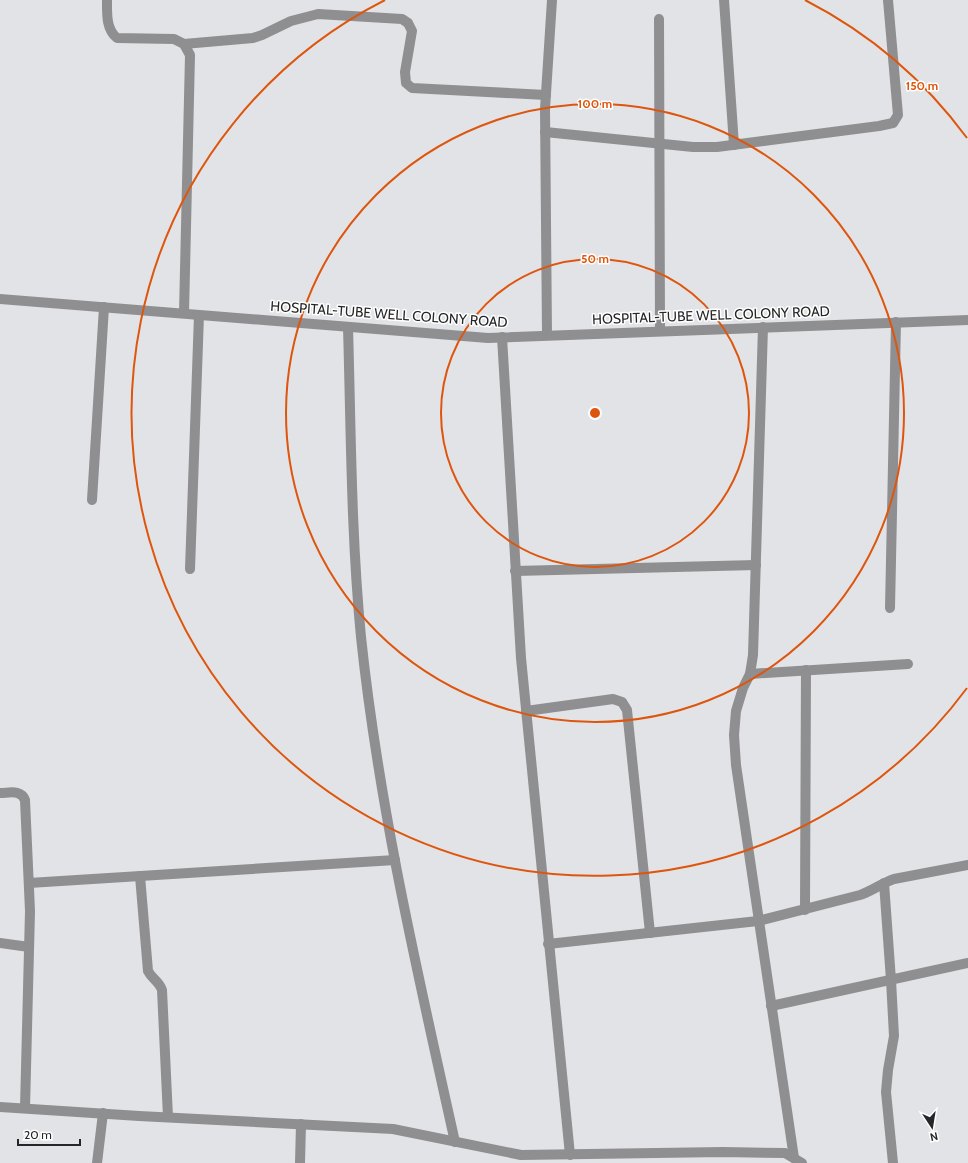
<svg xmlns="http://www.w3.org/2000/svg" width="968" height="1163" font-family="Cabin,sans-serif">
<rect width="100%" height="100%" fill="#e2e3e7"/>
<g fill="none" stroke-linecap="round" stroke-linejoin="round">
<g stroke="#8f8f91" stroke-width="10">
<path d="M 107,0 C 107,14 106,29 117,38 L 174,39 L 184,44 L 190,55 L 184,313"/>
<polyline points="724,0 734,145"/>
<polyline points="659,19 660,331"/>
<polyline points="184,44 253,38 262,35 291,21 318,14 402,19 408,23 412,31 405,72 406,83 412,88 546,95"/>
<polyline points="545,132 693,147 717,147 879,126 893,123 898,115 888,0"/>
<polyline points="0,299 488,338 968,320"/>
<path d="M 348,327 C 351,430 351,534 361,637 C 379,808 418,975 455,1142"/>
<polyline points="763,327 753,655 750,674 743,688 736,711 734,735 736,765 794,1158"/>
<polyline points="547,335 545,109 552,0"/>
<polyline points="502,337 521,658 570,1155"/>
<polyline points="92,500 104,307"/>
<polyline points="190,569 199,315"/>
<polyline points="515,571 756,565"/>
<polyline points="890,608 896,322"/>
<polyline points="750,674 908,664"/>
<polyline points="526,711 613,699 622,702 627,710 650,933"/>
<path d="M 0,793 C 9,793 21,789 25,800 L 30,911 L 25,1108"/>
<path d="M 140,876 L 148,971 C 152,979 159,981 162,990 L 168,1117"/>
<polyline points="29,883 395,860"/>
<polyline points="884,883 891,980 894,1036 888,1070 886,1092 893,1163"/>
<polyline points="805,910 806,670"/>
<polyline points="0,943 29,947"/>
<path d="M 548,944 L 758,921 L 860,895 C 872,891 882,883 894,879 L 968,865"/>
<polyline points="771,1006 968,963"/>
<polyline points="0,1107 139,1116 393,1129 521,1155 723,1152 785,1153 802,1163"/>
<polyline points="97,1163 103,1113"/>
<polyline points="300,1163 301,1124"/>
</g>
</g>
<g fill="none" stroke="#de560d" stroke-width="2">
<circle cx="595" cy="413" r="154"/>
<circle cx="595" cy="413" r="309"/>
<path d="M967 688A463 463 0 1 1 385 0M805 0A463 463 0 0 1 967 138"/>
</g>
<g text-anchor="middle" stroke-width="3" stroke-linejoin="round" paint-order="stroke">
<g font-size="14" fill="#262628" stroke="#fff">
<text transform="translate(389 314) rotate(4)" y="5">HOSPITAL-TUBE WELL COLONY ROAD</text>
<text transform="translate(711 315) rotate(-2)" y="5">HOSPITAL-TUBE WELL COLONY ROAD</text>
</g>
</g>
<circle cx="595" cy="413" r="6" fill="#de560d" stroke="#fff" stroke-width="2"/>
<g font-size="12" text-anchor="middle" font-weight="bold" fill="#de560d" stroke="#fff" stroke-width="3" stroke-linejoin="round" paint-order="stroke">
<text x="922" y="90">150 m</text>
<text x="595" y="108">100 m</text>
<text x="595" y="263">50 m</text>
</g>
<g transform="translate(932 1127) rotate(168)" stroke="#ffffff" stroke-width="3" paint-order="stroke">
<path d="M0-3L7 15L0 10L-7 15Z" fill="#262628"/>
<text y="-6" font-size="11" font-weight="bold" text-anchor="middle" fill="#262628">N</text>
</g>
<path d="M18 1139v6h62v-6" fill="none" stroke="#262628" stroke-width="2"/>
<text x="24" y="1139" font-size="12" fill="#262628" stroke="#ffffff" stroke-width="3" paint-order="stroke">20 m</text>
</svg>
